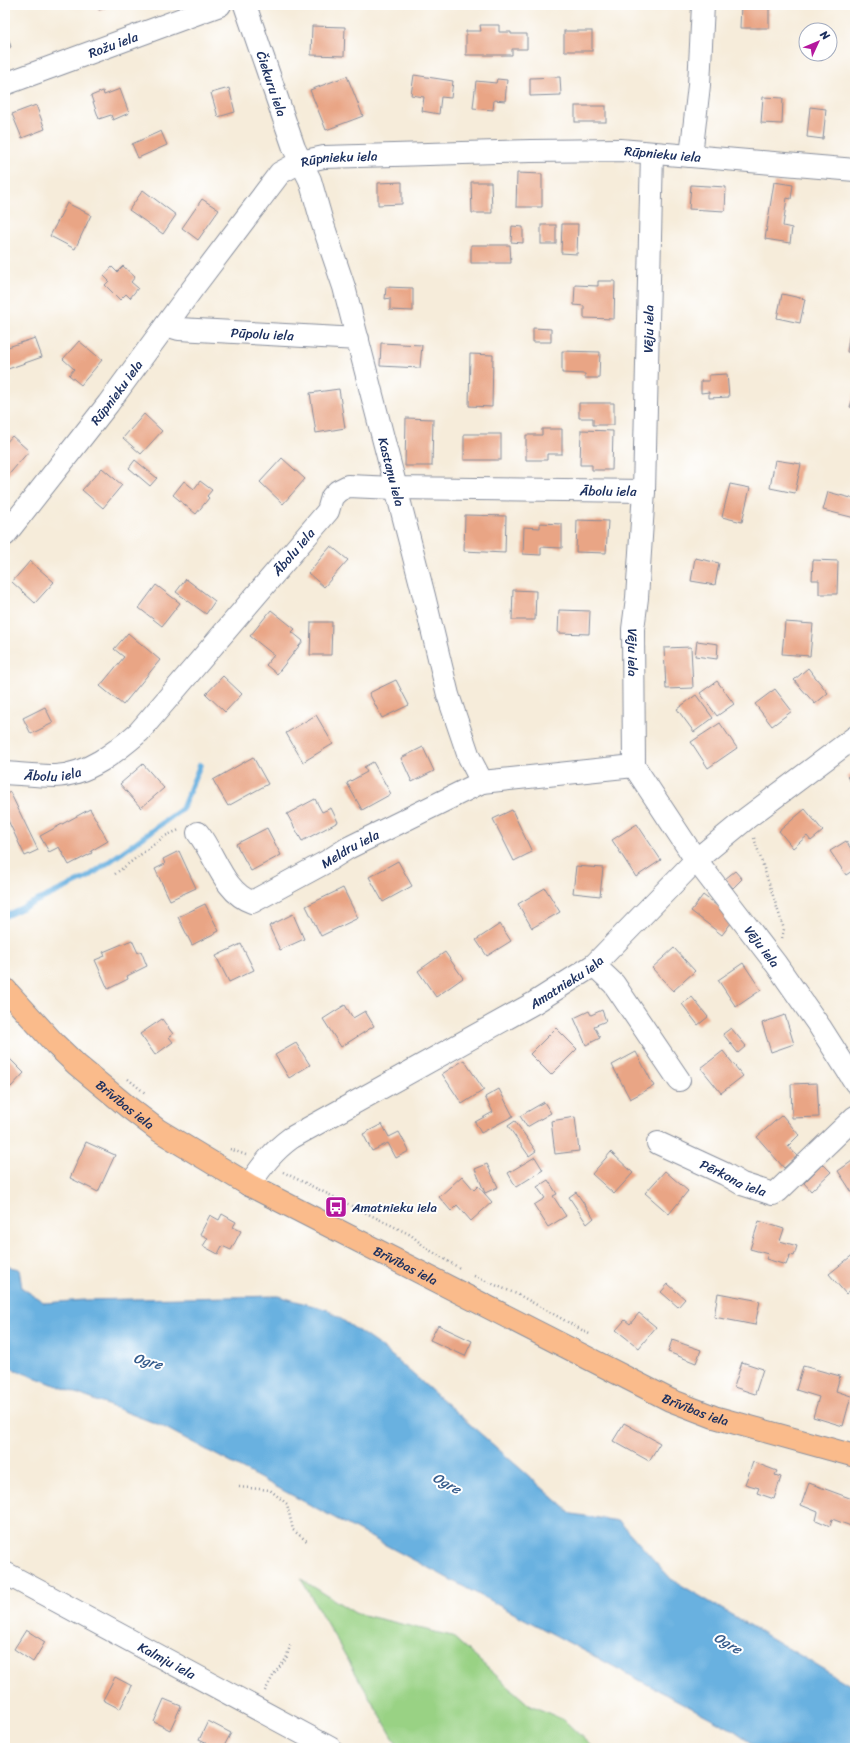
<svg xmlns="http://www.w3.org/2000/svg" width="860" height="1753" font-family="Sriracha,sans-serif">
<rect width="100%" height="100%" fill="#fff"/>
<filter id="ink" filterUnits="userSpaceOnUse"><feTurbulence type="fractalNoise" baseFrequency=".025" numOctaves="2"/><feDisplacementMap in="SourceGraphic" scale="8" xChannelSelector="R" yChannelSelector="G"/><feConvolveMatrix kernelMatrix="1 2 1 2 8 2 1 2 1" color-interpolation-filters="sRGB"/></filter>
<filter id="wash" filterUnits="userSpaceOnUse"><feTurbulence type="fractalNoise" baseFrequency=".012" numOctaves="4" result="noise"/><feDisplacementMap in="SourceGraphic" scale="16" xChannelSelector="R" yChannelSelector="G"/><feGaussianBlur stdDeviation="0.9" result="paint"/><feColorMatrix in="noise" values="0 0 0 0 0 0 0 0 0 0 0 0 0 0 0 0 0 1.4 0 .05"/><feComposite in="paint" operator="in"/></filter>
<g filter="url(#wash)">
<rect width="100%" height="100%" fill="#f6ecda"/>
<polygon fill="#99d284" stroke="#5a8071" points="301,1579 355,1613 452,1636 528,1704 564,1720 593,1748 399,1748"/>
<polygon fill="#69b1e0" stroke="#42709f" points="5,1266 19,1269 22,1288 45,1303 85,1300 278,1296 328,1310 383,1348 572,1514 619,1521 671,1579 855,1688 855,1748 759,1748 735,1731 160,1425 5,1366"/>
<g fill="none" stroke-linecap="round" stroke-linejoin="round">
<polyline stroke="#69b1e0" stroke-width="5.5" points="5,916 88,877 182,809 200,765"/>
</g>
<g id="blocks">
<g fill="#e9a585">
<polygon points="97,5 112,5 99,10"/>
<polygon points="741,5 769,5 769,28 740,28"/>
<polygon points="480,25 499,25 499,32 511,32 511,34 527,34 527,49 512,49 512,55 466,55 466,31 481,31"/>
<polygon points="312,26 345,27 344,56 311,55"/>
<polygon points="5,28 11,47 5,49"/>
<rect x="564" y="31" width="28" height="20"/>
<polygon points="414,75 453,81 451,98 441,97 439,114 422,111 424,97 411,95"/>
<polygon points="347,76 363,116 326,130 310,90"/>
<polygon points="560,77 561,95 530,96 530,78"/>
<polygon points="497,79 507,80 505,101 494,100 493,110 473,108 476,81 496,83"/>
<polygon points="229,88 235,112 218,117 211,93"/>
<polygon points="120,89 129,113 113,120 111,115 99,119 91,96 103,91 104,95"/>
<polygon points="763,97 783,98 782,124 761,123"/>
<polygon points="36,105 45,129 22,138 12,114"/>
<rect x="575" y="106" width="31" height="16"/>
<polygon points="810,107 826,109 823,139 807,137"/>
<polygon points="161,131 167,145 138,158 132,144"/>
<polygon points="517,173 542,174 542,207 516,207"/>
<polygon points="402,182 402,204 378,205 378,183"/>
<polygon points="471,182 491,182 492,213 472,213"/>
<polygon points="774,182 793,185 791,199 787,198 783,226 792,228 790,243 765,239"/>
<polygon points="691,185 726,187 725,211 689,209"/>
<polygon points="143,190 176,215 163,234 129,210"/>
<polygon points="202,199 219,210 198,240 182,228"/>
<polygon points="67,203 91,215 75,249 50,236"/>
<polygon points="562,224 578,224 577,254 561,253"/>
<rect x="541" y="225" width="15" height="19"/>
<polygon points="512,226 523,227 523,243 511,242"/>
<polygon points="471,245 510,245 511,263 471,263"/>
<polygon points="123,266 135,277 131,282 138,288 130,298 126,294 120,300 105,285 109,281 104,276 112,267 117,272"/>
<polygon points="598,281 615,281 614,319 584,318 584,306 574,305 575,285 598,286"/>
<polygon points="386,287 413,288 413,311 390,310 390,298 385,299"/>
<polygon points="782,294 805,299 800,323 777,318"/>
<polygon points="533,328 551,329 551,342 533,342"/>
<polygon points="850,331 855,332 855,353 847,352"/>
<polygon points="35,338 42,357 5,370 5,348"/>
<polygon points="79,341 102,360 81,385 69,375 74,369 63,359"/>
<polygon points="381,343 422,345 420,368 380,366"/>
<polygon points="562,351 600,352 599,378 585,378 585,374 562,373"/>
<polygon points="470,354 493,355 492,407 469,406"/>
<polygon points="727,374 729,397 709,398 709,392 701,393 701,381 709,381 709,375"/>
<polygon points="339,389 345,428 316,433 310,393"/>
<polygon points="855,392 855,408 850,407"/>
<polygon points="579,403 614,403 614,425 593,425 593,418 579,418"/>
<polygon points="144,414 162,431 141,454 123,438"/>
<polygon points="406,418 433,419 432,466 405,466"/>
<polygon points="542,429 562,429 562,454 547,454 547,460 526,460 526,435 542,435"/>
<polygon points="581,430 613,431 612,470 592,470 592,465 580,465"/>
<rect x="464" y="434" width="37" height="26"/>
<polygon points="12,436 29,451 6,478 5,444"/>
<polygon points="282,458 305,479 283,504 260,482"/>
<polygon points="135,460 157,478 150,486 129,468"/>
<polygon points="775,460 801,464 795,493 770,488"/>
<polygon points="102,468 122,485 103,508 82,490"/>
<polygon points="184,481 194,489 200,481 212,490 207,496 209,498 196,514 173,495"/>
<polygon points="730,484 750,488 742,522 722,517"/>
<polygon points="828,492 855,499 855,518 823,510"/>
<polygon points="465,515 506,516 505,553 464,551"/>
<polygon points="577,520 608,521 606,553 576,552"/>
<polygon points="540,523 562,524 562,548 541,547 541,555 523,554 524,527 540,528"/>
<polygon points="331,546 348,560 324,587 308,573"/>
<polygon points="695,558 719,563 715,585 691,581"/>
<polygon points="813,560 838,561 837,594 819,594 819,580 812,580"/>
<polygon points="30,561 54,582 35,603 12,582"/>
<polygon points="186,579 215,601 206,614 176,592"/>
<polygon points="156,585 180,603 162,626 139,608"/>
<polygon points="513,590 536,591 535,620 512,620"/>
<polygon points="271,610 295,629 292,632 303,641 277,674 266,665 274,655 250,636"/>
<polygon points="559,610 590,611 589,634 558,633"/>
<polygon points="311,622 332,622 331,655 310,655"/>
<polygon points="785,622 813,624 810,656 782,654"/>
<polygon points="128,633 160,660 123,705 100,686 124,657 114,649"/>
<polygon points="697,641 718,644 717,659 695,656"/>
<polygon points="691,647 693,688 666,689 664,648"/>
<polygon points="808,668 828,693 815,704 794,680"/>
<polygon points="223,676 242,694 225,712 206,694"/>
<polygon points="396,680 409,705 382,718 369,693"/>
<polygon points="717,681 734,704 717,716 700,693"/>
<polygon points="775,689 792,711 772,726 755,704"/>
<polygon points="696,695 713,718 694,732 677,709"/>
<polygon points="45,707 53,723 31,734 23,718"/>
<polygon points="316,715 333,744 303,762 286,733"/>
<polygon points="720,723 737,748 708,768 691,742"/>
<polygon points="423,747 434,771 412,782 401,758"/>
<polygon points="253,757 268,784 228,806 213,780"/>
<polygon points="373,762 391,794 362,810 347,783 367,772 364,767"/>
<polygon points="143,764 164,788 141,808 120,784"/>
<polygon points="855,771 855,787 847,777"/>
<polygon points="10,792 38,850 25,856 5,814 5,795"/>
<polygon points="315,799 322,812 331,808 338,822 302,841 287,814"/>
<polygon points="90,809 108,841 91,851 92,853 69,865 59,847 49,852 40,836"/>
<polygon points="805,809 823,831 811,841 807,836 793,848 779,831"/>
<polygon points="512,810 532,852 514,861 493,819"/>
<polygon points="637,824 661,860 636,877 612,840"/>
<polygon points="267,828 281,855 251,871 236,844"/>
<polygon points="846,841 855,855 855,869 846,875 830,851"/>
<polygon points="179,851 196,888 170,900 155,869 165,864 163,859"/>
<polygon points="398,861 412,886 383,902 369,877"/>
<polygon points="576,866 603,868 600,896 573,893"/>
<polygon points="735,871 742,879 733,888 725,879"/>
<polygon points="343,888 358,918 321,936 306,906"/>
<polygon points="545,888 560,912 532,928 518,904"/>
<polygon points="703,895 734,919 722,935 691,911"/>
<polygon points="205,904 219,931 192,945 178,917"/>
<polygon points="293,914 304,939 280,950 269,926"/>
<polygon points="500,924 511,941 487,956 476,940"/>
<polygon points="132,940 138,953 141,951 147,966 127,976 128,979 108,989 95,960 105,956 103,952"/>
<polygon points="241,944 254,970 229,982 216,956"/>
<polygon points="674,948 695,971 673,991 652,968"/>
<polygon points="445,952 463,978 436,997 418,971"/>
<polygon points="743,963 761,990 736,1007 718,980"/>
<polygon points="692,997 708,1017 698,1025 682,1004"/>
<polygon points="345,1005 353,1018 365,1011 374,1026 341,1047 323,1019"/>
<polygon points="602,1010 606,1021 594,1026 600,1038 586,1045 574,1018 589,1011 591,1015"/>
<polygon points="785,1015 794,1044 771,1052 762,1023"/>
<polygon points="162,1019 173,1034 169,1037 173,1042 155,1055 140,1034"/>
<polygon points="556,1028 577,1049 551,1075 530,1054"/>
<polygon points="731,1028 746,1046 738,1053 723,1034"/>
<polygon points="296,1043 310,1065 289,1078 275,1055"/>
<polygon points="723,1051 743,1076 721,1093 701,1068"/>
<polygon points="636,1052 654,1086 630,1099 612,1065"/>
<polygon points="5,1054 24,1073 11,1087 5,1082"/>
<polygon points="464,1060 484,1090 462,1104 442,1074"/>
<polygon points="817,1083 819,1117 792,1118 791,1084"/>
<polygon points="499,1089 513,1116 481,1133 475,1122 493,1112 485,1097"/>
<polygon points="544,1102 551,1113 527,1127 520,1116"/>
<polygon points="782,1115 799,1135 788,1146 797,1156 784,1168 757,1137"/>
<polygon points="575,1117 579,1151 555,1154 551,1121"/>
<polygon points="515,1121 536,1151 529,1156 508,1126"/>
<polygon points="382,1124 389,1137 399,1132 409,1151 396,1158 388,1143 372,1151 363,1134"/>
<polygon points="86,1142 115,1155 98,1192 70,1178"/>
<polygon points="611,1152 633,1173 614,1194 592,1174"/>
<polygon points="535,1157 543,1170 516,1187 508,1173"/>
<polygon points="855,1159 855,1197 838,1171"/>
<polygon points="487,1164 498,1187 485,1193 475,1169"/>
<polygon points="823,1164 831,1172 811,1191 804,1183"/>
<polygon points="665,1171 688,1191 669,1214 645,1193"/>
<polygon points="462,1176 474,1190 478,1186 492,1202 471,1221 457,1205 451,1211 439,1197"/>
<polygon points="548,1180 557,1194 553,1196 566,1216 548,1227 534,1205 545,1198 537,1187"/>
<polygon points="576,1192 594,1218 587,1224 569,1197"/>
<polygon points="222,1214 236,1222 233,1227 241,1231 231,1250 222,1246 218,1254 203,1246 208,1238 200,1234 210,1215 219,1220"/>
<polygon points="759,1221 784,1229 780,1241 797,1246 794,1256 790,1255 786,1265 766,1259 768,1254 750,1249"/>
<polygon points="855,1253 855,1286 846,1294 829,1274"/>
<polygon points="668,1284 685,1299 678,1307 661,1292"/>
<polygon points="718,1293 760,1301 755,1325 714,1317"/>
<polygon points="639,1313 656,1327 639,1348 616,1330 625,1320 630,1324"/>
<polygon points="438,1325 472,1341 465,1356 430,1340"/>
<polygon points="672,1340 701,1350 696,1363 668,1352"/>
<polygon points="742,1362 763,1369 755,1394 734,1387"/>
<polygon points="803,1366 840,1376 836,1391 851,1396 843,1426 813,1417 819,1397 796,1390"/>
<polygon points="624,1423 660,1443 649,1461 613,1441"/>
<polygon points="753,1462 777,1471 775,1475 781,1477 774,1499 757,1493 759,1488 745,1484"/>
<polygon points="809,1483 855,1500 855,1516 851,1526 832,1519 830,1526 816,1520 818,1512 801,1505"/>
<polygon points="26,1630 45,1642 33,1662 14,1649"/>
<polygon points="115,1677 132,1686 120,1709 103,1700"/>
<polygon points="164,1699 181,1706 170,1730 154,1722"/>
<polygon points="208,1721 231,1733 223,1748 216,1748 199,1740"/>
</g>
</g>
</g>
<g filter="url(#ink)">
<use href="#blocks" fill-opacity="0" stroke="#888e9c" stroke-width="1"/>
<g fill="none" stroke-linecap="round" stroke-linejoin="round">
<g stroke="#888e9c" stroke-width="24">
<g id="minor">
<path id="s1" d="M 245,5 L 294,148 L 310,180 L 322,222 L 344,287 L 424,596 L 448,695 L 469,757 L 482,782"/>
<path id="s2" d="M 5,84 L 220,5"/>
<path id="s3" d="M 652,153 L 644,491 L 637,598 L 633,629 L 634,766 L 696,860 L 776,964 L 820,1027 L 855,1082"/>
<polyline points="691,156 699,85 703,5"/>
<path id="s4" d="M 166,325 L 179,329 L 358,339"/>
<path id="s5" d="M 5,535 L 108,404 L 193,288 L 280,173 L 300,162 L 324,157 L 531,151 L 620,150 L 855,170"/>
<path id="s6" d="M 5,773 C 21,774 38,776 55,776 C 87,775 116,752 139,732 L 328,511 L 332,497 L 338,491 L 348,486 L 395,488 L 644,491"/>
<path id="s7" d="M 198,833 C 215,854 224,893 252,902 L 326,862 L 348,848 L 482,782 L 634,766"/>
<polyline points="594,965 614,984 679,1080"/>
<path id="s8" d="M 658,1143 L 725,1174 L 742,1184 L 773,1194 L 778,1191 L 855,1117"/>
<path id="s9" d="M 249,1185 C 262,1166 273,1151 291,1138 L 534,1003 L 594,965 L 696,860 L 747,818 L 855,737"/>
<path id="s10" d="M 5,1573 L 330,1748"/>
</g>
</g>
<g stroke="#888e9c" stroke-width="24">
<g id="major">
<path id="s11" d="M 5,989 L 55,1044 L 77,1065 L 128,1107 L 158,1130 L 249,1185 L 670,1400 L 714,1417 L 855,1456"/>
</g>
</g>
<g stroke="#888e9c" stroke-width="2.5" stroke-dasharray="1 3" stroke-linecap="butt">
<polyline points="754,838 784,929 782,938"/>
<polyline points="115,874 165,836 179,830"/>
<polyline points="5,965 9,970"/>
<polyline points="128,1079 145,1093"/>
<polyline points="230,1149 246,1155"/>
<polyline points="283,1172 411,1235 426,1248 461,1269"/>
<polyline points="474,1276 519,1295 591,1335"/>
<polyline points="239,1487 270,1490 287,1504 293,1530 308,1542"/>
<polyline points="265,1691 274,1674 286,1659 291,1643"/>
</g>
<use href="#minor" stroke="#fff" stroke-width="22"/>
<use href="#major" stroke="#fabb8b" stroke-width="22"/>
</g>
</g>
<defs>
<g id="bus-square" transform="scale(1.15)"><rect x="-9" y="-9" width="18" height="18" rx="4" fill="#b5179e" stroke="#fff"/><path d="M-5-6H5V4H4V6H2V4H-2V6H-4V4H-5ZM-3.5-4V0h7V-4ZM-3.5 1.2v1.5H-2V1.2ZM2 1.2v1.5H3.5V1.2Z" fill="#fff"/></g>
</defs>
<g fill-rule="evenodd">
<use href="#bus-square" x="336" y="1207"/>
</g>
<g text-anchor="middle" stroke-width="4" stroke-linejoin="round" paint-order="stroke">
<g font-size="13" fill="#1b2f5e" stroke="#fff">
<text dy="5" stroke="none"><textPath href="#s2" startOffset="115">Rožu iela</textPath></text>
<text dy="5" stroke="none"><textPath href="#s1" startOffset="83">Čiekuru iela</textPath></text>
<text dy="5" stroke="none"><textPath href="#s5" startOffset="841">Rūpnieku iela</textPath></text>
<text dy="5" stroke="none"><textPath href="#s5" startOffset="517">Rūpnieku iela</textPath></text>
<text transform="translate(648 329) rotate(-89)" y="5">Vēju iela</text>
<text dy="5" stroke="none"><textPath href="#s4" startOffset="97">Pūpolu iela</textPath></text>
<text dy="5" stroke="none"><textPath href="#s5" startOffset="181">Rūpnieku iela</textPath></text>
<text dy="5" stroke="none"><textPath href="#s1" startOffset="490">Kastaņu iela</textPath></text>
<text dy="5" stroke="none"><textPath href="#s6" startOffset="732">Ābolu iela</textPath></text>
<text dy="5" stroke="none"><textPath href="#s6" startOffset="384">Ābolu iela</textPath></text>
<text dy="5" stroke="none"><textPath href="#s3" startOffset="500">Vēju iela</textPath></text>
<text dy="5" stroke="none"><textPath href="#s6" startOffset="48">Ābolu iela</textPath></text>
<text dy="5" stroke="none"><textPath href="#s7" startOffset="201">Meldru iela</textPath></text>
<text dy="5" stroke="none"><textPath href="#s3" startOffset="835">Vēju iela</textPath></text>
<text dy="5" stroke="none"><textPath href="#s9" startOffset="380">Amatnieku iela</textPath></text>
<text dy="5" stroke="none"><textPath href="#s11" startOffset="167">Brīvības iela</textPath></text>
<text dy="5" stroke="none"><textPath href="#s8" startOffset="83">Pērkona iela</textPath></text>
<text dy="5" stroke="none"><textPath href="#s11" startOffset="491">Brīvības iela</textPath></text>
<text dy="5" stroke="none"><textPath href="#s11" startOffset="815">Brīvības iela</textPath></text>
<text dy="5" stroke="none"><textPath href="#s10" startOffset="184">Kalmju iela</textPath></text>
</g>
<g font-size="13" fill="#1b2f5e" stroke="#fff" text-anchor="start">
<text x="352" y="1212">Amatnieku iela</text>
</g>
<g font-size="14" font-style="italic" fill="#365c8c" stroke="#fff">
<text transform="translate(148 1361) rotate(15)" y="5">Ogre</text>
<text transform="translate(447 1483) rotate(29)" y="5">Ogre</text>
<text transform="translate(728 1643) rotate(30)" y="5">Ogre</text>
</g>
</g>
<rect width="860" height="1753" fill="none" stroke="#fff" stroke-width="20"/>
<g transform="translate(818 42) rotate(46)"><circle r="19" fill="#ffffff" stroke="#a4acbf"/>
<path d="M0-3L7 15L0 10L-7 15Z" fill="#b5179e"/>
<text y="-6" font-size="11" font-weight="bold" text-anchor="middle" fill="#1b2f5e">N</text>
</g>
</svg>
